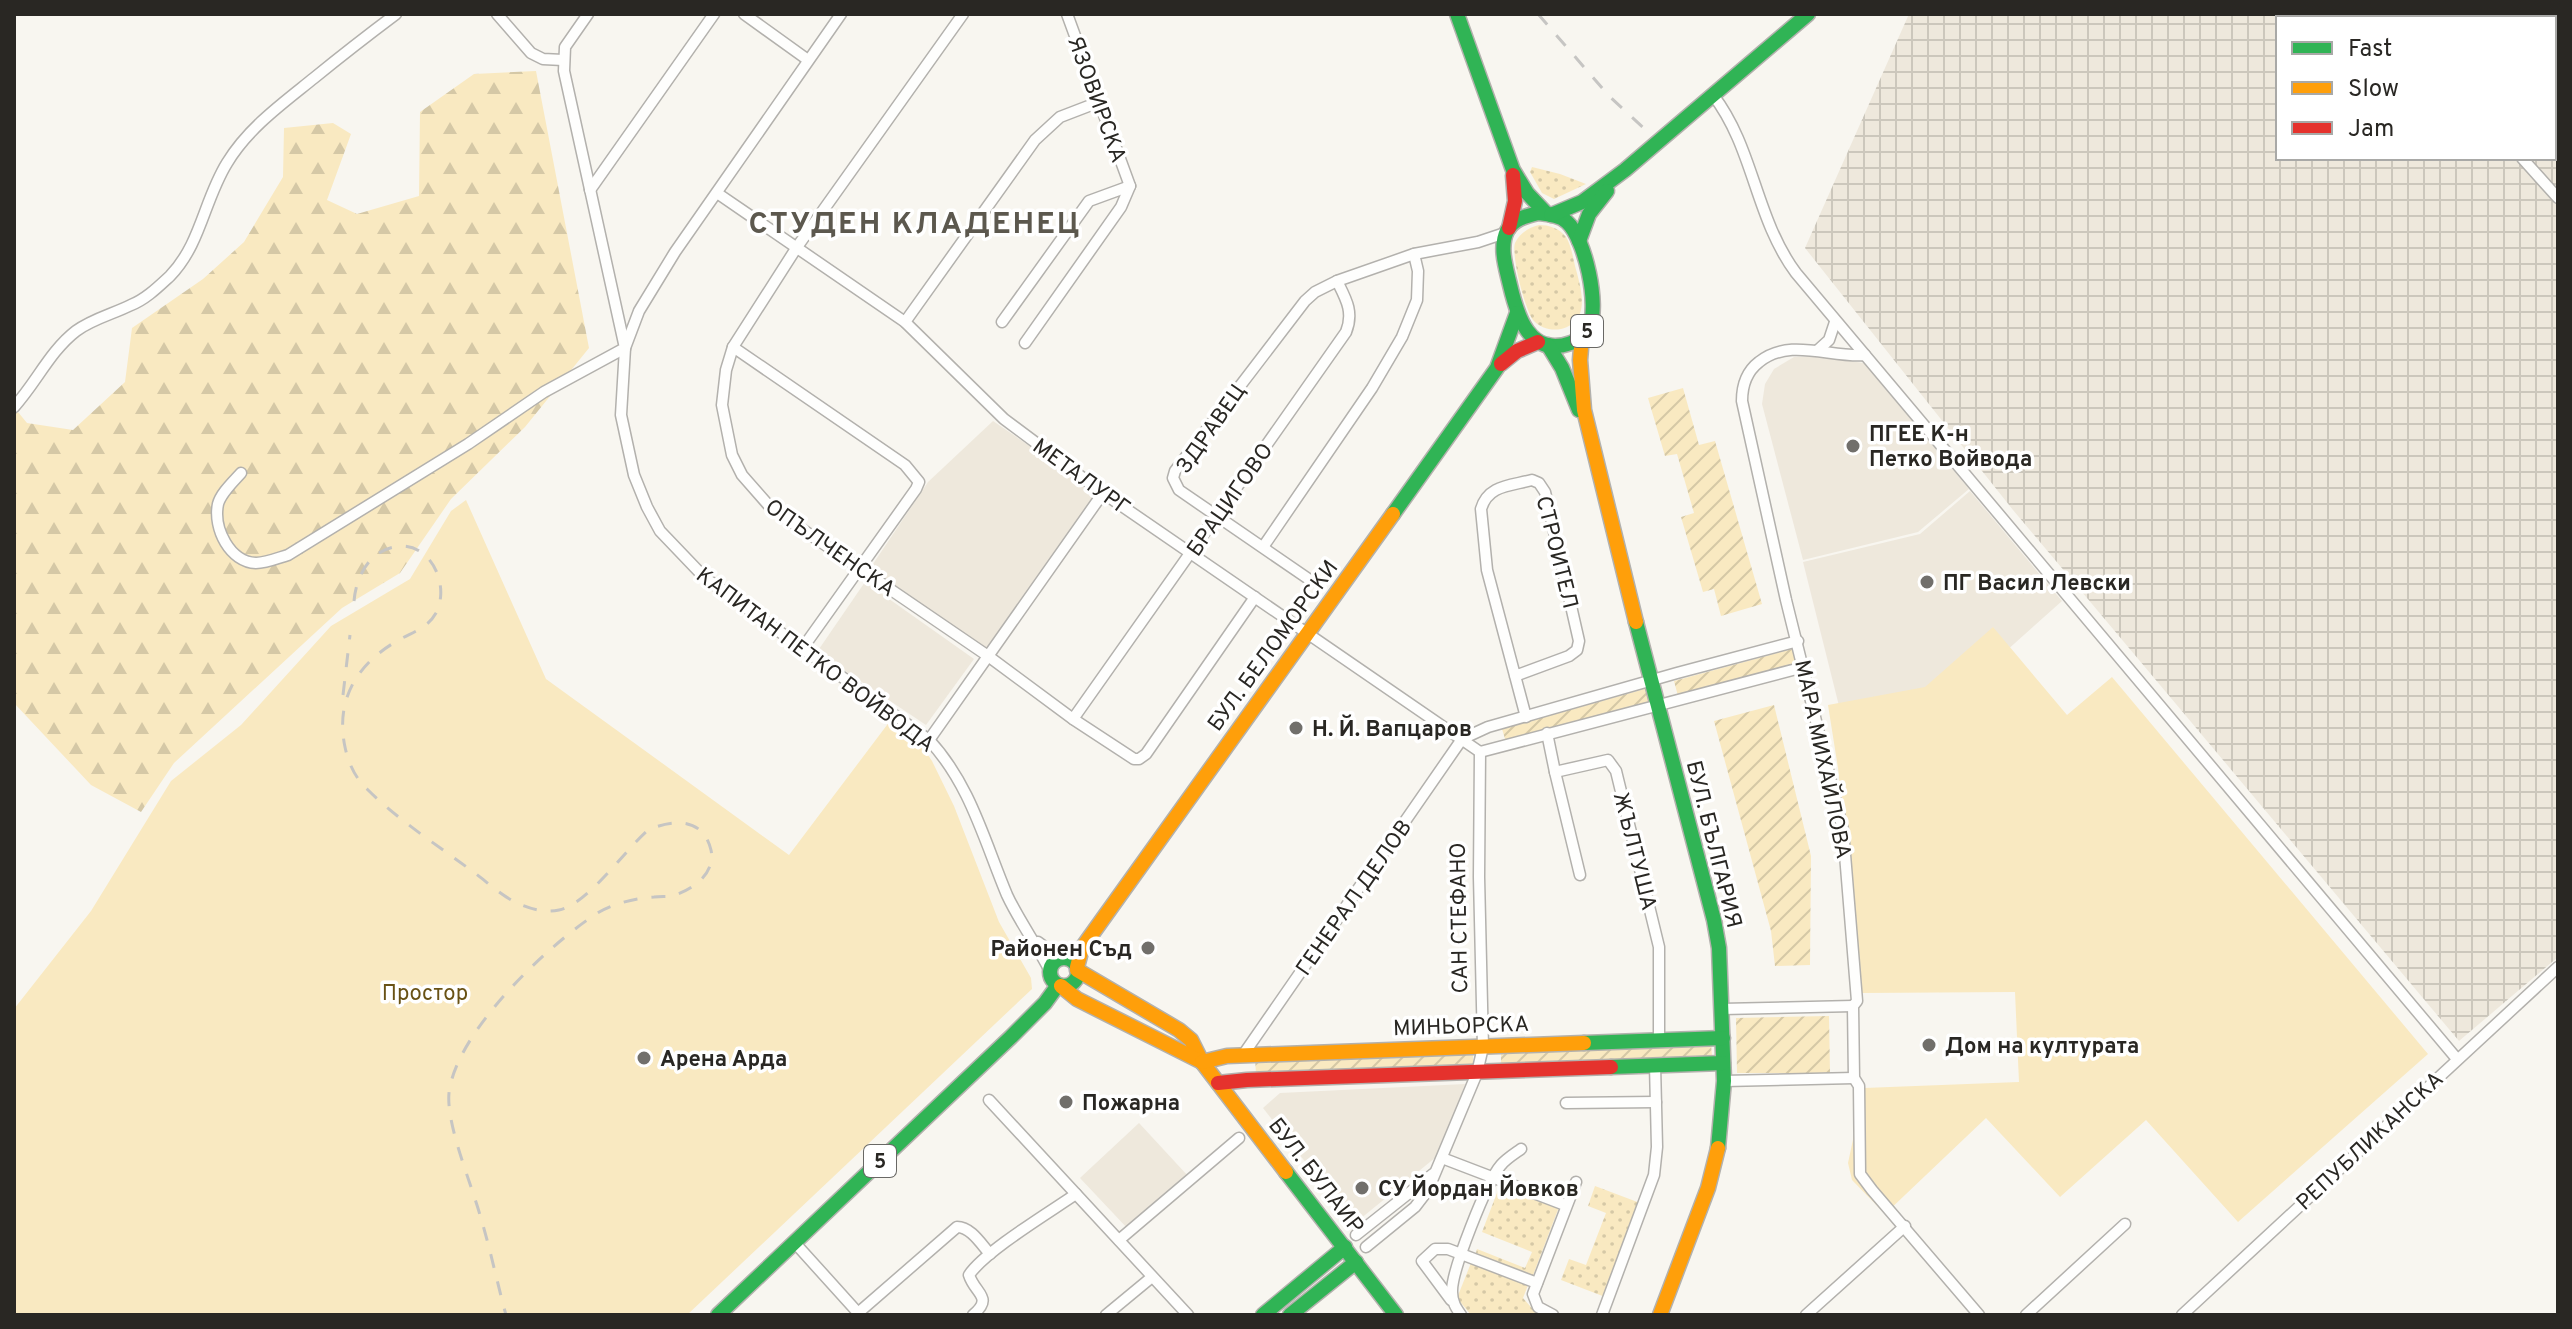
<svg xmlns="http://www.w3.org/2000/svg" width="2572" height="1329" font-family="Overpass,sans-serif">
<defs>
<pattern id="industrial-grid" width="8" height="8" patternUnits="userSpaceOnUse" patternTransform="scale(2)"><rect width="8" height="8" fill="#eee8dc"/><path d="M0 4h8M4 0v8" fill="none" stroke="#ccc7bc"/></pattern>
<pattern id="grass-dots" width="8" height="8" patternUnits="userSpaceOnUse" patternTransform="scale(2)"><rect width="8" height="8" fill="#f9e9c1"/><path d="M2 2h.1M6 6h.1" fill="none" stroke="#d5c8a6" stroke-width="1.8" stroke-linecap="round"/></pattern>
<pattern id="forest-firs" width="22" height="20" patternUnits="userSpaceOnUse" patternTransform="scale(2)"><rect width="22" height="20" fill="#f9e9c1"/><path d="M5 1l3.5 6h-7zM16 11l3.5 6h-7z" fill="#d5c8a6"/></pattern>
<pattern id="garden-furrows" width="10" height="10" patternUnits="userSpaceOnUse" patternTransform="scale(2)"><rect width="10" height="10" fill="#f9e9c1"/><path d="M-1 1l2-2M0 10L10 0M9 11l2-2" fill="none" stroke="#d5c8a6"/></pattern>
</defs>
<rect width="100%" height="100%" fill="#f8f6f0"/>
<g fill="#eee8dc">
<polygon points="1814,356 1864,363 1969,489 1918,532 1803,560 1762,404 1765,384 1774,369 1794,357"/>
<polygon points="993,421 1097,492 988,655 869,570 928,482"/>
<polygon points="1970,491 2062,601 1967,686 1840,710 1803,562 1920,534"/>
<polygon points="865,582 974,659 926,725 817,652"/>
<polygon points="1465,1084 1441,1153 1354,1224 1263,1108 1280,1093"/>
<polygon points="1139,1123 1188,1176 1129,1230 1080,1178"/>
</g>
<path fill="url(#industrial-grid)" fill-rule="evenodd" d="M 1909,14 L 2558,14 L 2558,957 L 2459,1041 L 2013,510 L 1805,248 ZM 2278,18 L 2554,18 L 2554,158 L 2278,158 Z"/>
<g fill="url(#grass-dots)">
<polygon points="1532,167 1560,174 1586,184 1554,199 1542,193 1530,172"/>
<path d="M 1539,225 C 1549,225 1559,228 1566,237 C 1571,245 1573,257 1575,266 C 1581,288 1592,321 1561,329 C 1551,331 1540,328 1533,320 C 1525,310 1511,255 1515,243 C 1520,233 1528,228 1539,225 Z"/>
<polygon points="1500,1185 1559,1207 1532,1278 1475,1256 1477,1249 1525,1268 1532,1252 1482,1232"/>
<polygon points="1595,1186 1648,1206 1613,1300 1561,1280 1569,1259 1586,1265 1606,1213 1588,1206"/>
<polygon points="1471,1263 1528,1285 1523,1298 1538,1315 1471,1315 1457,1298"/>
</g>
<polygon fill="url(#forest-firs)" points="536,71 589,348 525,427 451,499 400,573 342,608 174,763 141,812 91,785 14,703 14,415 18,412 27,423 73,430 125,382 132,328 203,279 244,242 283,177 284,128 333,123 351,134 327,200 357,214 419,196 420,112 474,74"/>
<g fill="#f9e9c1">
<polygon points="466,500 546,679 789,855 890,721 920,743 932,761 954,806 999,922 1031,978 1032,989 687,1315 14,1315 14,1009 91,911 171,781 241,725 331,626 410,579 451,511"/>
<polygon points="1993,627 2067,715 2112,677 2428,1054 2238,1222 2146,1120 2060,1197 1986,1118 1885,1214 1852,1180 1848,1163 1864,1088 2019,1082 2015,992 1862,993 1838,768 1828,705 1925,687"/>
</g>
<g fill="url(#garden-furrows)">
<polygon points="1683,388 1699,445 1715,441 1762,604 1721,616 1714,589 1703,592 1681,517 1694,513 1677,454 1665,456 1648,398"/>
<polygon points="1796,648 1800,663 1678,696 1674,681"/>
<polygon points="1648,688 1652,702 1506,742 1502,729"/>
<polygon points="1774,705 1811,856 1810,965 1775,966 1771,931 1714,721"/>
<polygon points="1829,1016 1830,1073 1737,1073 1736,1018"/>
<polygon points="1711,1044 1712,1056 1501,1064 1501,1053"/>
<polygon points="1473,1053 1473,1068 1256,1074 1255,1059"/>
</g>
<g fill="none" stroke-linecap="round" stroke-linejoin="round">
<g stroke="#b3b1ad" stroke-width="13">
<g id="street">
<polyline points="497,14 531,53 543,59 563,60"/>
<polyline points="744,14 808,60"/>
<path d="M 841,14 L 675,252 L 639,311 L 625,348 L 621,415 L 634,475 L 647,507 L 660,531 L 704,577 L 929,740 C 970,784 984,840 1007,895 C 1019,921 1037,945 1050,971"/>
<polyline points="963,14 797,247 733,347 726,370 722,405 732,455 742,475 771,508 988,656 1073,719 1134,759 1139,759 1146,754 1255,597"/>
<polyline points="2397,14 2401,18"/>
<path d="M 1713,95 C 1754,148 1755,218 1796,273 L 2457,1059"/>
<polyline points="2522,158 2558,198"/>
<polyline points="590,190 714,14"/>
<polyline points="717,193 905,322 1004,419 1103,493 1480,752"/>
<polyline points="1337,281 1414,254 1478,242 1505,233"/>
<polyline points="905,322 1035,140 1060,117 1099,102"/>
<polyline points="1002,322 1089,201 1130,186"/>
<polyline points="1025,343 1121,207 1130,186 1067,14"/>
<polyline points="733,347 905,465 919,482 916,489 802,649"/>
<polyline points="1818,350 1829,340 1835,322"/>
<path d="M 1865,355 C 1830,358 1790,337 1759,362 C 1746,372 1742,385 1742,401 L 1786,600 L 1843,830 L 1857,1001 L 1853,1006 L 1854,1078 L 1859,1086 L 1860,1174 L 1872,1190 L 1979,1315"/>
<path d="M 14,407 C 36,383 50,351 76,331 C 92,319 113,314 131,305 C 146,299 158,287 170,276 C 201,244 204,200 227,163 C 248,128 283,103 314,78 C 341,56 368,35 396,14"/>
<path d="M 241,473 C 233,482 221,493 218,504 C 213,529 230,562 256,563 C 266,563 278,558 288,555 L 468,444 L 544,392 L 625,348 L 564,71 L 565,47 L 588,14"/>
<polyline points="1263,547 1372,388 1402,337 1417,300 1418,271 1414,254"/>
<path d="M 1515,676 L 1569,656 L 1577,650 L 1579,641 L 1545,492 L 1539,483 L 1532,480 C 1510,486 1488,485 1481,509 L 1487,570 L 1526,717"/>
<path d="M 1073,719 C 1165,590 1255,461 1346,332 C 1354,312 1346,299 1337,281 L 1315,292 L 1305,301 L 1175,471 L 1173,478 L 1179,490 L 1310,580"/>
<polyline points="1547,733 1555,772 1608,760 1616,771 1659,947 1659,1039"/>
<polyline points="929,740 1103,493"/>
<polyline points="1480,752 1804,667"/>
<polyline points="1555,772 1580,875"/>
<polyline points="1038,942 1061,959"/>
<polyline points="1722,1009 1853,1006"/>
<polyline points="1243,1055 1462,739 1488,727 1677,673 1798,641"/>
<polyline points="1724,1081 1854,1078"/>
<polyline points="989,1100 1188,1315"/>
<polyline points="1566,1103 1656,1102"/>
<polyline points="1442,1158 1565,1205"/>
<polyline points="1356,1235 1433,1174"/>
<polyline points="1119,1240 1239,1138"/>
<polyline points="795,1243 860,1315"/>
<polyline points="1366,1247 1415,1207 1428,1190 1477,1073 1483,1047 1479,877 1480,752"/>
<polyline points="1451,1300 1422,1261 1435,1249 1448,1249 1537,1283"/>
<path d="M 858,1313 L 957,1227 C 971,1227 981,1244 990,1254"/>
<path d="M 973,1315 C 994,1297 975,1294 969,1275 C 985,1251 1050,1212 1076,1194"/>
<polyline points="1106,1315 1152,1277"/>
<path d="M 1461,1315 C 1456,1308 1452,1302 1452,1292 C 1451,1272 1487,1181 1501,1165 C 1506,1159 1514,1154 1521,1149"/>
<polyline points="1553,1315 1538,1307 1533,1294 1576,1182"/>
<polyline points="1602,1315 1654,1175 1657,1147 1655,1065"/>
<polyline points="1806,1315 1905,1226"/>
<polyline points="2026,1315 2125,1224"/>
<polyline points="2182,1315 2558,967"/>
</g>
</g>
<g stroke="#b3b1ad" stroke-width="17">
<g id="fast">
<polyline points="1457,14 1513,170 1527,193 1546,213"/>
<path d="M 1538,213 C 1548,214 1560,215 1567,222 C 1585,238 1600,306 1589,328 C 1586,335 1578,340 1571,343 C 1529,358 1517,315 1510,285 C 1506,268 1499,247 1507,231 C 1513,219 1526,216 1538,213 Z"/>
<polyline points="1551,215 1582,202 1625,170 1808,14"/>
<polyline points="1579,241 1589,214 1607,191"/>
<polyline points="1548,345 1562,368 1579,410"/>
<polyline points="1393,514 1497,368 1517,313"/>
<polyline points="1636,622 1714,920 1719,948 1724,1081 1718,1148"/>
<circle cx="1064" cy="972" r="14"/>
<polyline points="1584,1043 1723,1038"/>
<polyline points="1611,1067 1723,1063"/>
<polyline points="1286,1172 1396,1315"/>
<polyline points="718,1315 1011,1037 1045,1003 1058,985"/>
<polyline points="1263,1315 1345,1247"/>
<polyline points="1290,1315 1356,1262"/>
</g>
</g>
<g stroke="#b3b1ad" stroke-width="17">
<g id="slow">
<polyline points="1582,336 1580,360 1584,410 1636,622"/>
<polyline points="1077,967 1082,948 1393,514"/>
<polyline points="1077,970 1179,1030 1191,1040 1202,1062 1286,1172"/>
<polyline points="1061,986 1077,999 1202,1062"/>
<polyline points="1202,1062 1227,1056 1584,1043"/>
<polyline points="1660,1315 1708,1188 1718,1148"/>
</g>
</g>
<g stroke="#b3b1ad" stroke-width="17">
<g id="jam">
<polyline points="1509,228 1515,201 1513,175"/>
<polyline points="1501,364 1517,351 1538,342"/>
<polyline points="1218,1083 1247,1080 1611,1067"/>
</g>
</g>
<use href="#street" stroke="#fefefd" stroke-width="10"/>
<use href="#fast" stroke="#30b455" stroke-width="14"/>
<use href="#slow" stroke="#ff9f0a" stroke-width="14"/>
<use href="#jam" stroke="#e5322d" stroke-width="14"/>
<g stroke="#c6c5c3" stroke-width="3" stroke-dasharray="14 14" stroke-linecap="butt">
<polyline points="1538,14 1609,96 1650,134"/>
<path d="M 354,601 C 356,578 368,552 394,547 C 429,539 451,584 436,613 C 427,629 412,632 397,641 C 357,664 335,700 345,747 C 348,762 355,778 367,789 C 397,819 434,843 468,868 C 484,879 500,895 517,903 C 530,909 544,913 559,910 C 588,904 625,850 648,830 C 673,819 703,817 711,850 C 716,873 693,890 672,896 C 667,897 660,896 654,897 C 636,898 611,904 596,914 C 547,946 456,1032 449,1093 C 446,1124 471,1183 480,1215 C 490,1248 497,1282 506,1315"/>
<polyline points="343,695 350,635"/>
</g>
</g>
<g fill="#716f6b" stroke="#fff" stroke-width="3">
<circle cx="1853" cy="446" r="8"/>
<circle cx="1927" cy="582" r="8"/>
<circle cx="1296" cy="728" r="8"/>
<circle cx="1148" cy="948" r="8"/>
<circle cx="1929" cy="1045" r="8"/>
<circle cx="644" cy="1058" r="8"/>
<circle cx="1066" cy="1102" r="8"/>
<circle cx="1362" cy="1188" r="8"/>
</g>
<g text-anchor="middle" stroke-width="7" stroke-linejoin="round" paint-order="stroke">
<g fill="#fff" stroke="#696865" stroke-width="2">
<rect x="1571" y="315" width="32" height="32" rx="6"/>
<rect x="864" y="1145" width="32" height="32" rx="6"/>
</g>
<g font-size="20" font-weight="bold" fill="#292723">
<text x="1587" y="338">5</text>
<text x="880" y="1168">5</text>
</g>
<g font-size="22" fill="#292723" stroke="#fff">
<text transform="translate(1098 99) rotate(70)" y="8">ЯЗОВИРСКА</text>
<text transform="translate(1210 428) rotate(-55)" y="8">ЗДРАВЕЦ</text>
<text transform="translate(1082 476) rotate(36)" y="8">МЕТАЛУРГ</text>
<text transform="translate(1229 499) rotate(-55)" y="8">БРАЦИГОВО</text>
<text transform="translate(831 547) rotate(35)" y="8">ОПЪЛЧЕНСКА</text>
<text transform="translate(1558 552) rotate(76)" y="8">СТРОИТЕЛ</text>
<text transform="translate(1272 645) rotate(-54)" y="8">БУЛ. БЕЛОМОРСКИ</text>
<text transform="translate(816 659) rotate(37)" y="8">КАПИТАН ПЕТКО ВОЙВОДА</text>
<text transform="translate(1824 759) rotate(78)" y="8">МАРА МИХАЙЛОВА</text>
<text transform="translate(1715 844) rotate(76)" y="8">БУЛ. БЪЛГАРИЯ</text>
<text transform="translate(1636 851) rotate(76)" y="8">ЖЪЛТУША</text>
<text transform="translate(1353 897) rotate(-55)" y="8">ГЕНЕРАЛ ДЕЛОВ</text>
<text transform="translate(1458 918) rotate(-91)" y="8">САН СТЕФАНО</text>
<text transform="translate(1461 1025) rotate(-2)" y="8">МИНЬОРСКА</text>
<text transform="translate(2369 1140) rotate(-43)" y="8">РЕПУБЛИКАНСКА</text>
<text transform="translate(1317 1175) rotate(52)" y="8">БУЛ. БУЛАИР</text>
</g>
<g font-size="22" font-weight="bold" fill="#292723" stroke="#fff" text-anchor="start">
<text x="1869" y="441">ПГЕЕ К-н<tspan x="1869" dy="25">Петко Войвода</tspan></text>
<text x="1943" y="590">ПГ Васил Левски</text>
<text x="1312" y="736">Н. Й. Вапцаров</text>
<text x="1132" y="956" text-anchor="end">Районен Съд</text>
<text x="1945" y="1053">Дом на културата</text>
<text x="660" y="1066">Арена Арда</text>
<text x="1082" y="1110">Пожарна</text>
<text x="1378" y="1196">СУ Йордан Йовков</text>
</g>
<g font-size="22" fill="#695215" stroke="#fff">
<text x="425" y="1000">Простор</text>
</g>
<g font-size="30" font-weight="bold" letter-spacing="2" fill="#5c584e" stroke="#fff">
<text x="915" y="233">СТУДЕН КЛАДЕНЕЦ</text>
</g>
</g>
<rect width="2572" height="1329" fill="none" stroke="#292723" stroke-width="32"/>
<rect x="2276" y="16" width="280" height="144" fill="#ffffff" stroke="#a9a9a7" stroke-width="2"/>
<rect x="2292" y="42" width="40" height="12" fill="#30b455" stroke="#a9a9a7" stroke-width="2"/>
<text x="2348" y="56" font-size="24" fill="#292723">Fast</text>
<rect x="2292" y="82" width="40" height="12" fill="#ff9f0a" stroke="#a9a9a7" stroke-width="2"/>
<text x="2348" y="96" font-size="24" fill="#292723">Slow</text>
<rect x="2292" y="122" width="40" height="12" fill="#e5322d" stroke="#a9a9a7" stroke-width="2"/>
<text x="2348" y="136" font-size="24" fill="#292723">Jam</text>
</svg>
